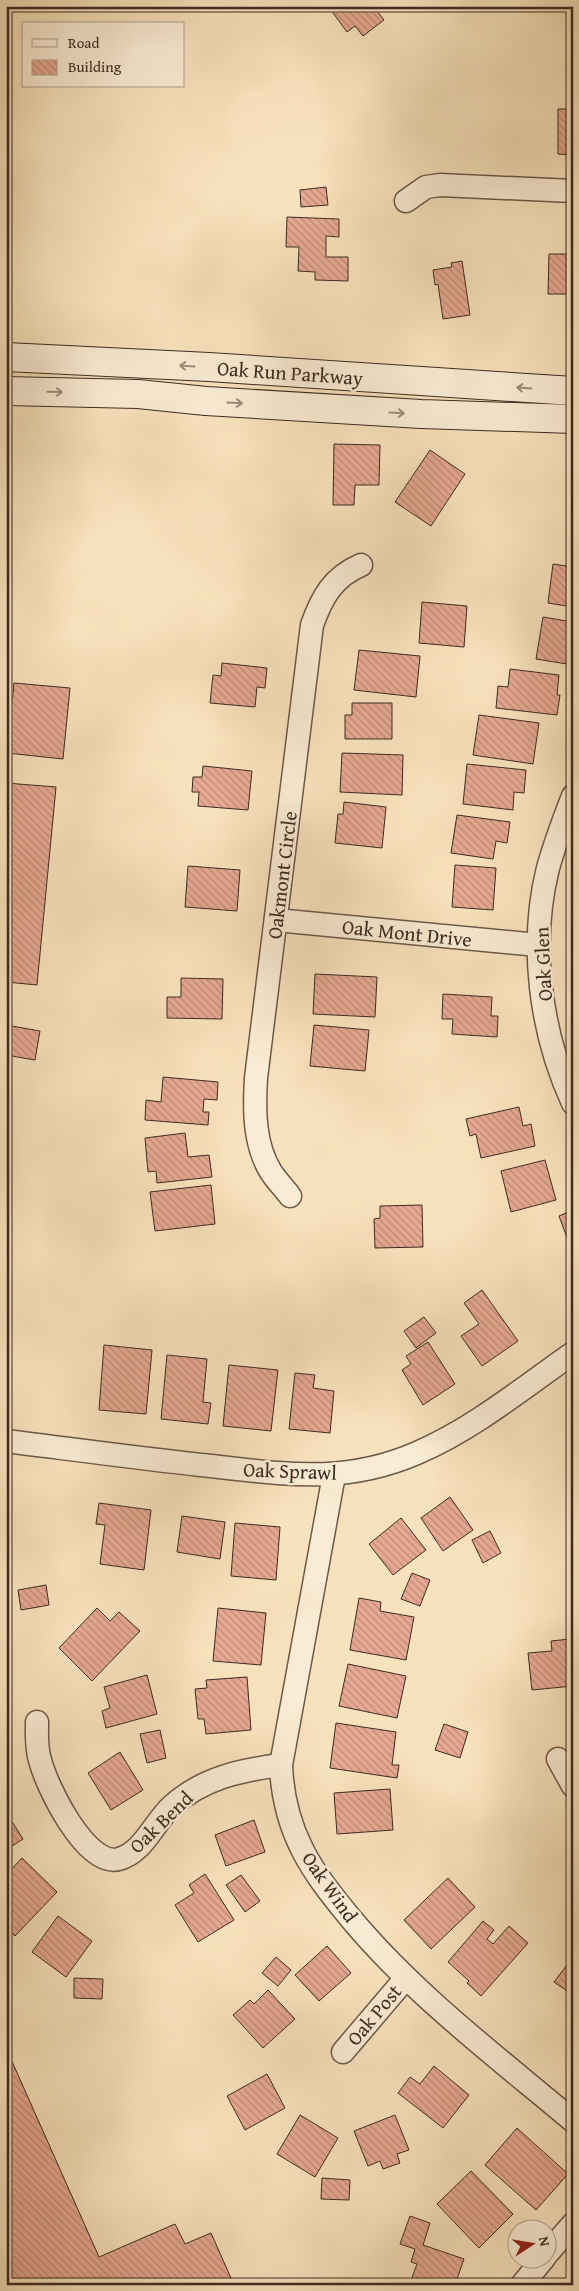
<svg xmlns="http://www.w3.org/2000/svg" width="579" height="2291" font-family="'Gentium Book Plus',serif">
<defs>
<pattern id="building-back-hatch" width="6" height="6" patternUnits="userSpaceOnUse" patternTransform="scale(1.25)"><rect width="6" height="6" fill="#e7a992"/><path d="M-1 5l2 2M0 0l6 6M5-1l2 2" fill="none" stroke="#bc8a77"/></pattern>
</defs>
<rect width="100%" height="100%" fill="#f8e2bd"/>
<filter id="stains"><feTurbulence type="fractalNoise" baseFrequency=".004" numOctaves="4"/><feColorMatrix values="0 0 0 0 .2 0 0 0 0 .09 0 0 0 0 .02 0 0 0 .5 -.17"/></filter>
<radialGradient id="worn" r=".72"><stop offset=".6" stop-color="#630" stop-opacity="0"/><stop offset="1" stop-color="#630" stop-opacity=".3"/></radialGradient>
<g fill="url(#building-back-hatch)" stroke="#3c2b22">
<polygon points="328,6 373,6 384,20 363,36 355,26 347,32"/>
<polygon points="509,6 546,6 545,10"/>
<polygon points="558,109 573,109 573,155 558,154"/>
<polygon points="326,187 328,205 301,207 300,190"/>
<polygon points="287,217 339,219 339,237 326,236 326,257 348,257 348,281 315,280 315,272 298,271 299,247 286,247"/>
<polygon points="549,254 573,254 573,294 548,294"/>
<polygon points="462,261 470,315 443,319 438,284 435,285 433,270 452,267 451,263"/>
<polygon points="334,444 380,445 379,485 355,485 354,505 333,505"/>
<polygon points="430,450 465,474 431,526 395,502"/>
<polygon points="553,564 573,567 573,607 548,603"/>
<polygon points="422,602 467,606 464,647 419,643"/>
<polygon points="543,617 573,622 573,665 536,659"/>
<polygon points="359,650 420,656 416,697 354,690"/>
<polygon points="222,663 267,668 265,688 257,687 255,707 210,703 213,675 221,676"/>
<polygon points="510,669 559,675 557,695 560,695 557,715 496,708 498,686 508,687"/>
<polygon points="14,683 70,688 63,759 7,753"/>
<polygon points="352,703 392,703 392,739 345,739 345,715 352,715"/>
<polygon points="479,715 539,723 533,764 473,755"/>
<polygon points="342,753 403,755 402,795 340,792"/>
<polygon points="467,764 526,770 524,793 514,792 513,810 463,804"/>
<polygon points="203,766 252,771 248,810 198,806 199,792 192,792 193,777 202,777"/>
<polygon points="6,783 56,787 37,985 6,982"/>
<polygon points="344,802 386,807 382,848 335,843 338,814 343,814"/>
<polygon points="457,815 510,822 507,843 496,841 493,859 451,853"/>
<polygon points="455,865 496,868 493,910 452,907"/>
<polygon points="188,866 240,870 237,911 185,907"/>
<polygon points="315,974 377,977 375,1017 313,1014"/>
<polygon points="181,978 223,979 222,1019 167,1018 167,997 181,997"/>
<polygon points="443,994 492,997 491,1016 498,1016 497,1037 452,1034 453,1019 442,1019"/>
<polygon points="6,1025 40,1031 35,1060 6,1055"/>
<polygon points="314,1025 369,1030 365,1071 310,1066"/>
<polygon points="163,1077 218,1082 217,1100 204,1099 203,1112 209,1112 208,1125 145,1120 146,1100 161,1102"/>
<polygon points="519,1107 523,1126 531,1124 535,1146 481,1158 476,1134 470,1136 466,1119"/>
<polygon points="185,1133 188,1157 209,1155 212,1177 157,1183 156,1171 148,1172 145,1138"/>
<polygon points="545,1160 556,1200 511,1212 501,1171"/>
<polygon points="211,1185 215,1224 155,1231 150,1192"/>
<polygon points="422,1205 423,1247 375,1248 374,1219 380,1218 380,1206"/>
<polygon points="573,1210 573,1254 559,1216"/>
<polygon points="482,1290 518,1341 482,1366 461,1336 479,1324 464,1303"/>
<polygon points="424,1317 436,1333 416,1348 404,1331"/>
<polygon points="428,1342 455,1384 423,1405 402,1370 411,1364 406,1356"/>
<polygon points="104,1345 152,1350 146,1414 99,1410"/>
<polygon points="167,1355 207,1359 203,1402 211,1403 208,1424 161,1419"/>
<polygon points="229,1365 278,1370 271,1431 223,1426"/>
<polygon points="295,1373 315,1375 313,1388 334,1391 330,1433 289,1429"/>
<polygon points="450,1497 473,1530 443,1551 421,1518"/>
<polygon points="99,1503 151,1510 144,1570 100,1564 105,1525 96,1524"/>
<polygon points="182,1516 225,1522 220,1559 177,1552"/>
<polygon points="401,1518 426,1550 393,1575 369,1544"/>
<polygon points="235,1523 280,1527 276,1580 231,1576"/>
<polygon points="490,1531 501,1553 483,1563 472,1540"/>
<polygon points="412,1573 430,1580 420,1606 401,1599"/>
<polygon points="46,1585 49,1605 21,1610 18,1590"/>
<polygon points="359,1598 381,1602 380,1611 414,1617 406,1660 350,1650"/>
<polygon points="97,1608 110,1621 119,1612 140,1631 92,1681 59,1648"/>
<polygon points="218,1608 266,1613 261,1665 213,1661"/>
<polygon points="570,1639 573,1686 532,1690 528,1653 552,1651 551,1641"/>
<polygon points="348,1664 406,1676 397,1718 339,1706"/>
<polygon points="147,1675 157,1714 106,1728 102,1711 110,1708 104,1687"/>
<polygon points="247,1677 251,1730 206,1734 204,1719 198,1719 195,1689 207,1688 206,1680"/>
<polygon points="336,1723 396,1732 392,1765 399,1765 397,1778 330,1768"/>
<polygon points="444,1724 468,1732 460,1758 435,1750"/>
<polygon points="160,1730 166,1758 147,1763 140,1734"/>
<polygon points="120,1752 143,1790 111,1810 88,1773"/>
<polygon points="390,1789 393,1830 337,1834 334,1793"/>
<polygon points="6,1812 23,1839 6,1850"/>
<polygon points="254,1820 265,1852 226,1866 215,1835"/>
<polygon points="22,1858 57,1892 15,1936 6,1927 6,1875"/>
<polygon points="205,1874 234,1920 198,1942 175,1905 194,1893 189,1885"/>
<polygon points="241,1875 260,1901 245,1912 226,1885"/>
<polygon points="448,1878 475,1907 431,1949 404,1920"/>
<polygon points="58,1916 92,1941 66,1977 32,1952"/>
<polygon points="483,1921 494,1930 487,1939 493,1944 509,1926 528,1943 481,1996 467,1983 469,1981 448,1962"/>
<polygon points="327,1946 351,1973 319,2001 295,1975"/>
<polygon points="276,1957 291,1970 278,1986 262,1973"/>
<polygon points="567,1965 573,1970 573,1989 570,1993 554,1982"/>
<polygon points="74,1978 103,1979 102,1999 74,1998"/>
<polygon points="268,1990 295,2019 263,2048 233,2015 250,2000 254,2004"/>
<polygon points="6,2048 99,2257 175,2224 185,2244 211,2233 234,2285 6,2285 6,2271 11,2269 6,2258"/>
<polygon points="434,2066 469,2095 443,2128 398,2093 410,2077 420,2084"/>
<polygon points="267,2074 285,2108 245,2130 227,2096"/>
<polygon points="300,2115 338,2138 315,2177 277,2154"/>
<polygon points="395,2115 409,2150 397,2154 400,2163 383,2169 380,2161 368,2166 354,2131"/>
<polygon points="517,2128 568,2174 536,2210 485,2165"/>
<polygon points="471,2171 513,2214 479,2248 437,2204"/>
<polygon points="322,2178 350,2180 349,2200 321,2199"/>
<polygon points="410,2216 430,2223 423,2245 464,2259 455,2285 416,2285 410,2283 417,2264 411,2262 415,2249 400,2244"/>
</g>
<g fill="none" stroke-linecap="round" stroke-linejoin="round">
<g stroke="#6b5949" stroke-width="25">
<g id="street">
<polyline points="406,201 426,187 440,185 573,191"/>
<path d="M 573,796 C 564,819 555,843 548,868 C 529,944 540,1032 573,1103"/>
<polyline points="276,920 538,945"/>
<path d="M 290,1196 C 284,1188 277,1181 271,1172 C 254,1145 254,1110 256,1078 L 312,625 C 322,597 333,577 361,565"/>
<path d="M 6,1441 C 71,1449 136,1458 201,1465 C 280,1473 341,1486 417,1453 C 473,1429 523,1388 573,1353"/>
<path d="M 334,1475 L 281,1765 C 282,1794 289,1823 302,1849 C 315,1875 334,1898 352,1920 C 416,1996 497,2057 573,2121"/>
<path d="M 37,1722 C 37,1735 36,1748 40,1760 C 46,1785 86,1868 119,1859 C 144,1852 154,1822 172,1806 C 203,1778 241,1770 281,1765"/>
<polyline points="558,1759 573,1786"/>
<polyline points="343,2052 405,1979"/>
<polyline points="546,2255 573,2224"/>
<polyline points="522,2285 544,2258"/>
</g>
</g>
<g stroke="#3c2b22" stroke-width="30">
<g id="secondary">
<polyline points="6,357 209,367 573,391"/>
<polyline points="6,391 138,394 206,401 421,414 573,419"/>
</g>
</g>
<use href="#street" stroke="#faecd4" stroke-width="22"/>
<use href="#secondary" stroke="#faecd4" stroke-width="28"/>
</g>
<defs><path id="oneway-shaft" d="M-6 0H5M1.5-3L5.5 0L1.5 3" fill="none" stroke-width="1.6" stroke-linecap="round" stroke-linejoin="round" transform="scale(1.25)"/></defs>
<g stroke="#9b8c7b">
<use href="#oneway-shaft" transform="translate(187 366) rotate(-177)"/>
<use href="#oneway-shaft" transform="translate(524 388) rotate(-176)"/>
<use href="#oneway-shaft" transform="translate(55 392) rotate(1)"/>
<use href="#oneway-shaft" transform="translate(235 403) rotate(3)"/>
<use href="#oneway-shaft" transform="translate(397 413) rotate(3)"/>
</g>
<g text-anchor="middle" stroke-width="5" stroke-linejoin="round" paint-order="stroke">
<g font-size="20" fill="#3c2b22" stroke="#faecd4">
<text transform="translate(290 373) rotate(4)" y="7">Oak Run Parkway</text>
<text transform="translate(282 875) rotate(-83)" y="7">Oakmont Circle</text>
<text transform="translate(407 933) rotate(6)" y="7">Oak Mont Drive</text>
<text transform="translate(543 964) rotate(-93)" y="7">Oak Glen</text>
<text transform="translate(290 1471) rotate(2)" y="7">Oak Sprawl</text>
<text transform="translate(161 1822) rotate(-44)" y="7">Oak Bend</text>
<text transform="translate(330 1887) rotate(55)" y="7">Oak Wind</text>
<text transform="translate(374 2015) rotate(-50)" y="7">Oak Post</text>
</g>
</g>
<rect width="579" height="2291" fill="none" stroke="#f8e2bd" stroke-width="25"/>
<rect x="8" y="8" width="564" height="2276" fill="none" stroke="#3c2b22" stroke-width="2.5"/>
<rect x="12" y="12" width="554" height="2266" fill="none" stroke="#3c2b22"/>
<rect x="22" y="22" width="162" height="65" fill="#faecd4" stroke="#ae9f8d"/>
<rect x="32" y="39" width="25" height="8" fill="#faecd4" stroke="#ae9f8d"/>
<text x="68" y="48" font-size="15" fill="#3c2b22">Road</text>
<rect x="32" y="60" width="25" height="15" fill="url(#building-back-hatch)" stroke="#ae9f8d"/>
<text x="68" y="72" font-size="15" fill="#3c2b22">Building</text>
<g transform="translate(532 2244) rotate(78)"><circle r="24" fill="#faecd4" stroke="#ae9f8d"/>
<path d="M0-4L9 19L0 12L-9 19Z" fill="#8f2418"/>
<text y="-8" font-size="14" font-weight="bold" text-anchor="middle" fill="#3c2b22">N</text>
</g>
<rect width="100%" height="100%" filter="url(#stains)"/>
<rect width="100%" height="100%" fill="url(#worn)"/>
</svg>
